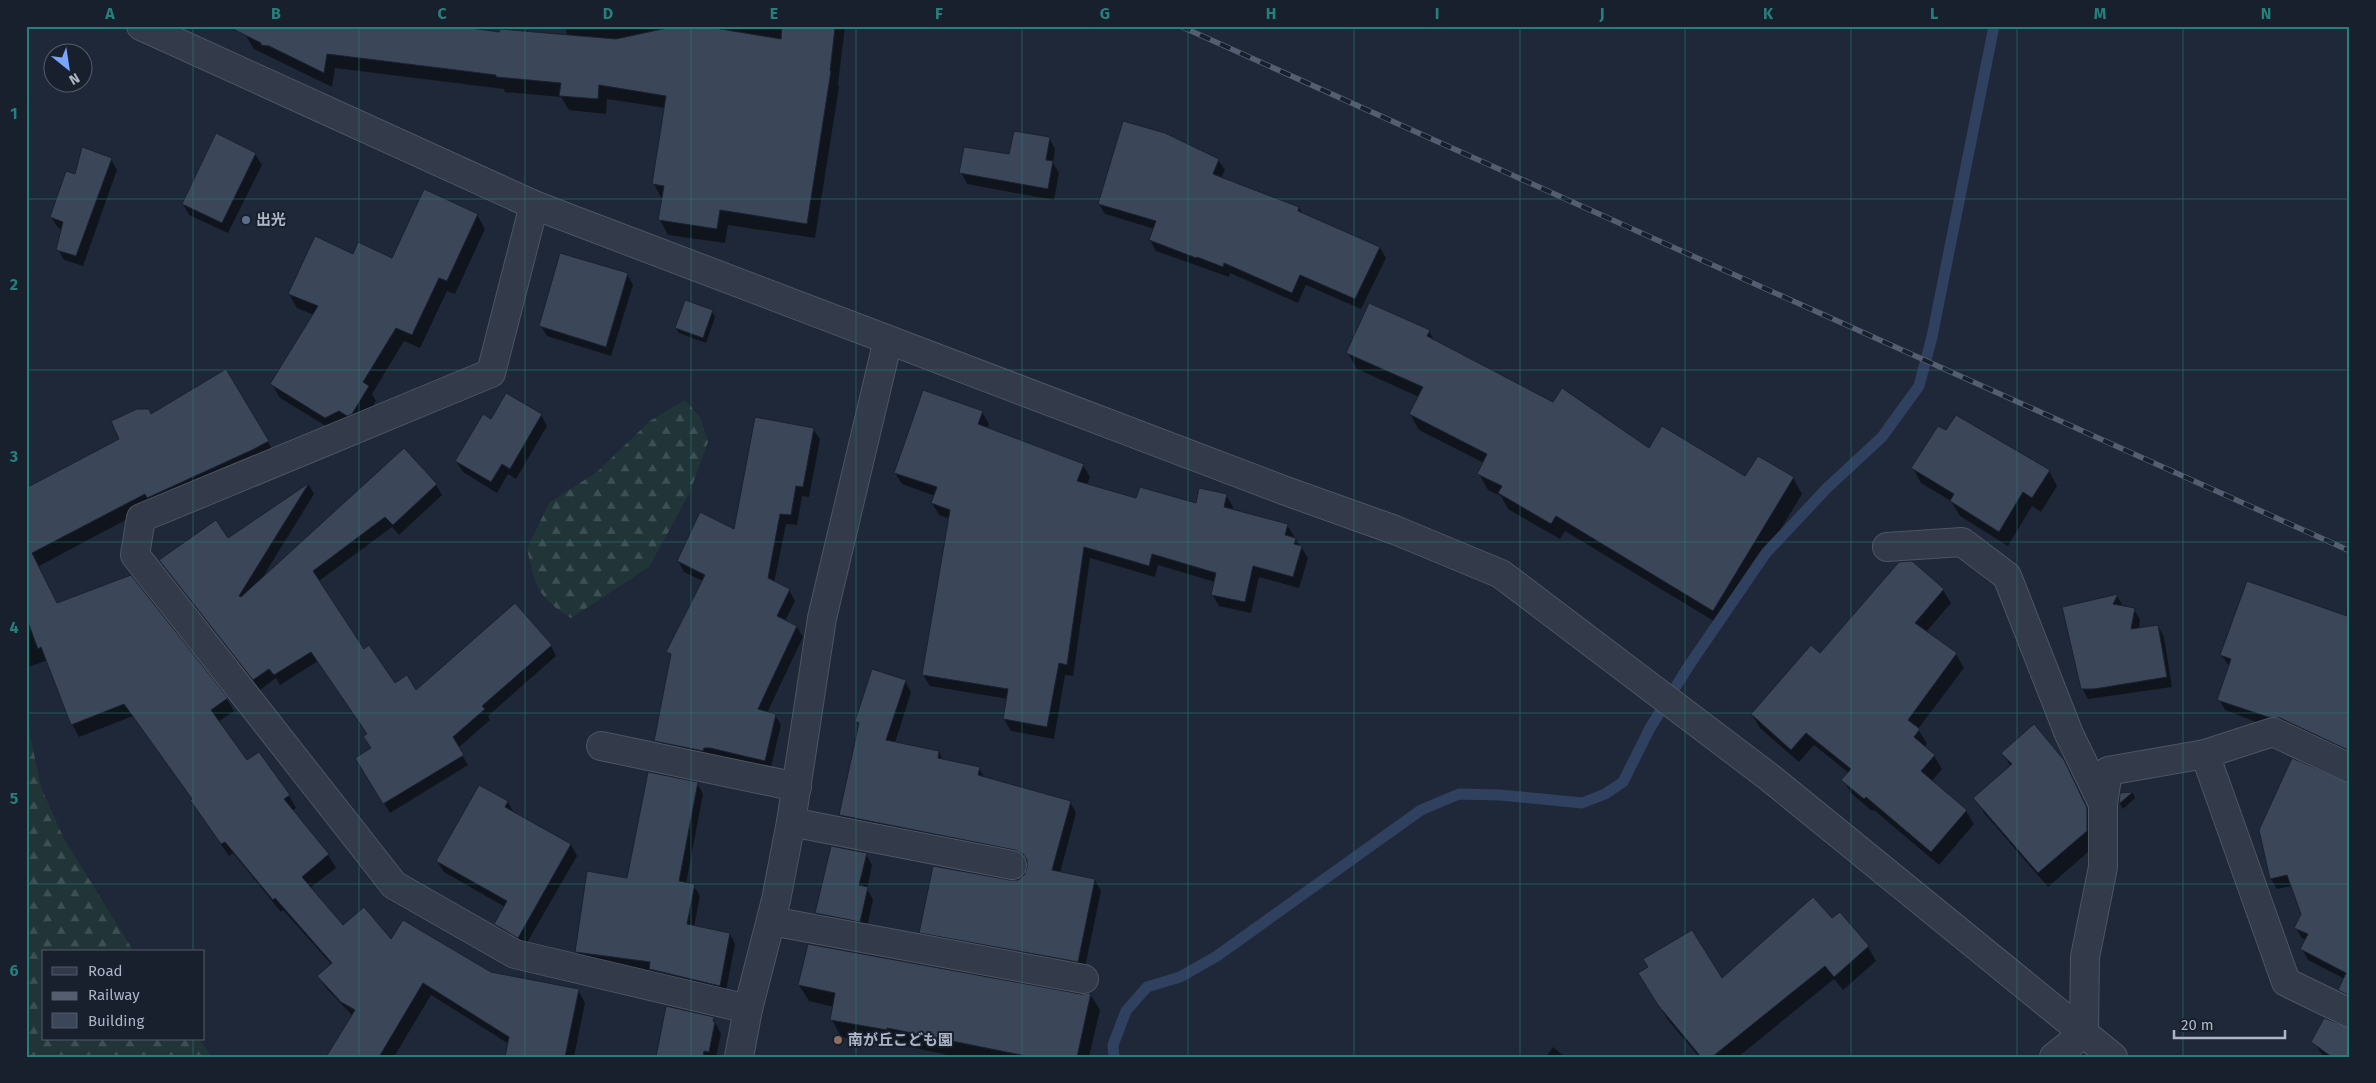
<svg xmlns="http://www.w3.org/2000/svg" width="2376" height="1083" font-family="'Fira Sans','Noto Sans JP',sans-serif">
<defs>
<pattern id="forest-firs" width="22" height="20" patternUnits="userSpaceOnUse" patternTransform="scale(1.25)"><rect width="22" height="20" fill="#213539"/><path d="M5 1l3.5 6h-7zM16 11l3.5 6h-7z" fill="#3f5054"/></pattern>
</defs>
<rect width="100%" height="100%" fill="#1f2838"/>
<g fill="url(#forest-firs)">
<path d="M 685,400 L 700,417 L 708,442 L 689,494 L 649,567 L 571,618 C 536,596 536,587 527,549 L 549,503 L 597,472 L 650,421 Z"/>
<polygon points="26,716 41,787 63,837 134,952 44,952 44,1039 199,1039 212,1057 26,1057"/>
</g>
<g fill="#0007">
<polygon points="566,26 845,26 838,84 839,87 815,238 728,225 725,243 668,235 660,220 662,199 654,184 666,108 607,99 606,114 569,110 561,97 505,92 504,89 335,68 332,87 254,49 245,34 501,33 567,36"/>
<polygon points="1049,138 1055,149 1053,163 1059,173 1054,200 967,184 961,172 1010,156"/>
<polygon points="255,154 262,165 228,233 189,215 183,204"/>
<polygon points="111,159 117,170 83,266 64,260 58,249 63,230 58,228 51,217 76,176"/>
<polygon points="1218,160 1225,170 1221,178 1299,208 1303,215 1380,248 1386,258 1361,309 1306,285 1298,303 1230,273 1229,277 1156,251 1150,240 1155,229 1105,214 1099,204"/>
<polygon points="477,215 485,229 455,294 447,291 420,348 404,341 372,394 376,401 360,428 334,431 280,398 272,384 314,315 297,308 289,294 353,256 392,259"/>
<polygon points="627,274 633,285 611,356 547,336 541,326"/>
<polygon points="712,311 715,317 706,343 679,333 676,328"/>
<polygon points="1429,331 1435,342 1649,450 1746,478 1793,478 1802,494 1722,626 1565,531 1560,539 1508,509 1501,496 1488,490 1479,474 1484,463 1419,430 1410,414 1419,397 1357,369 1348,353"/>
<polygon points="226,371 275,454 152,506 39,566 57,604 131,577 227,699 234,711 218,722 247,762 259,753 289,796 296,808 292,811 328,855 336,868 310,888 343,926 490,973 578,990 585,1003 574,1057 509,1057 509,1044 431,995 394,1057 327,1057 353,1016 326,988 319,976 332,965 283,910 281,912 233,853 229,856 199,813 193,800 133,716 79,737 72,724 48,660 26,668 26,489 121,440 151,415"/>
<polygon points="982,412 989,424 987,429 1083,465 1090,477 1087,485 1137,499 1197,504 1226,495 1233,507 1232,510 1287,525 1308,558 1299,588 1259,577 1251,613 1219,606 1212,594 1215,582 1158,565 1155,577 1090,558 1073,676 1065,675 1054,739 1011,731 1004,719 1008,699 930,686 923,675 950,519 939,515 932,503 935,496 902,484 895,473"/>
<polygon points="541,415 547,426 516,479 508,474 497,493 463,472 456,461 491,420"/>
<polygon points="813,429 820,439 809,497 802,496 797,525 786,524 774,583 789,590 795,601 785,621 797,627 803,637 767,713 775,715 781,725 770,771 662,752 656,741 672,659 668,652 703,581 684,572 678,561 735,531"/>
<polygon points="1913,468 2049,471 2057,486 2041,512 2032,506 2008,546 1960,516 1951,501 1921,483"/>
<polygon points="309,485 314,494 261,580 436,485 442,495 399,535 392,527 319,581 364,650 394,685 416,692 551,646 556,656 488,716 490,720 458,748 468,765 390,813 357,759 372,749 368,735 318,661 280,685 276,678 260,690 161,560 228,540"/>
<polygon points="1912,562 1943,590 1951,603 1926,632 1956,654 1964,668 1918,729 1927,744 1924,747 1934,756 1942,769 1932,781 1966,811 1974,824 1939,865 1874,810 1872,811 1851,793 1843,780 1849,773 1814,745 1799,762 1760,728 1752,715 1820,655"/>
<polygon points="2117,596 2123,606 2134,609 2140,620 2139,629 2158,626 2164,637 2172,687 2088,699 2082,688 2064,608"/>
<polygon points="2221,655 2350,690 2350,758 2225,710 2219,699 2230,667"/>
<polygon points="905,681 911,692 895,743 939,752 943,760 979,768 985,779 1070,802 1076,813 1060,873 1095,880 1101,891 1084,972 927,943 921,932 1009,882 1018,881 1025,876 1028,863 1022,860 846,826 840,815 859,726 856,721"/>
<polygon points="2003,753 2063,761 2095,824 2095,846 2048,887 1984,813 1975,798 2011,767"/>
<polygon points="697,783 703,794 686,884 694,886 700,896 694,927 730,934 735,944 725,996 656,980 651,971 582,962 576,952"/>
<polygon points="2350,784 2350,1003 2345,1000 2339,990 2345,979 2308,960 2302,949 2306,940 2302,938 2296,928 2303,914 2292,886 2277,889 2271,879"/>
<polygon points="2133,793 2135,798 2123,809 2120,804 2122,794"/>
<polygon points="508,802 514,813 571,845 577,856 524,948 502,935 495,924 505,907 444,872 437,861"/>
<polygon points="866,854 872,865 867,889 873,900 866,932 823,924 816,913"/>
<polygon points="1832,920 1868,947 1876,961 1843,990 1834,979 1738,1057 1699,1057 1668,1020 1648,988 1722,979"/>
<polygon points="799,985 1081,996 1090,994 1100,1010 1089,1057 957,1057 896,1044 896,1046 841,1037 832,1020 834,1007 809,1001"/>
<polygon points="713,1018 721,1034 716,1057 657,1057"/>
<polygon points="2313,1042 2350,1057 2320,1057 2322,1054"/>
<polygon points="1553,1047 1565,1057 1546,1057"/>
</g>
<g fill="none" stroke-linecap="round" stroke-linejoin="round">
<polyline stroke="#30405f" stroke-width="11" points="1114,1057 1113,1045 1126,1011 1147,987 1180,977 1217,956 1421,810 1459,794 1500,795 1582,803 1605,794 1623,782 1650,728 1688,667 1766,553 1827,488 1882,437 1919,386 1932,337 1994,26"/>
</g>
<g fill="#3b4659" stroke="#1a212f">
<polygon points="227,26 457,26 499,32 500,29 616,39 676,26 703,26 781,39 782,26 835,28 830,71 831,71 807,224 720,210 717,229 658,220 664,186 652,184 666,96 599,85 598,99 559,96 561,83 496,77 496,75 327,54 324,73 269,46 261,45 261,43"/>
<polygon points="1123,121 1165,133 1219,159 1213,174 1299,207 1298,211 1380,247 1355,299 1300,275 1292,293 1224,263 1223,267 1197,257 1196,258 1149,240 1156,221 1098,204"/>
<polygon points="1014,131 1050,137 1046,160 1053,161 1048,189 959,173 964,147 1009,154"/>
<polygon points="216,133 256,153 222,223 182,204"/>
<polygon points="82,147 112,158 76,256 56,250 63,222 50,217 66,171 75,174"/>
<polygon points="424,189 478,214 447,281 439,278 412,335 396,328 363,382 369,386 352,414 347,416 339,411 325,418 270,384 318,306 288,294 315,236 353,254 358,242 392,258"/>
<polygon points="560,253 628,273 606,347 539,326"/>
<polygon points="685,300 713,310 703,338 675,328"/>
<polygon points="1369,303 1430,330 1427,336 1553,402 1562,388 1649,448 1662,426 1745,476 1758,456 1794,477 1713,611 1556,516 1551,524 1498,493 1502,486 1477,474 1487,454 1409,414 1423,387 1346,353"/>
<polygon points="226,369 269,441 252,450 147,498 145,494 32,553 57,603 131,575 228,698 211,710 247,760 259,752 290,795 284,799 329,854 302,877 343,925 364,907 391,939 403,920 491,972 579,989 565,1057 505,1057 509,1037 423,983 379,1057 326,1057 355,1010 341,1002 317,976 332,963 275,898 273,900 225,842 221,844 190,800 192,799 124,704 71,725 41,647 38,649 26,617 26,488 119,439 111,421 137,409 149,409 151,414"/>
<polygon points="923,390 983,411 978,424 1084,464 1077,481 1136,498 1140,487 1196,503 1199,488 1227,494 1224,507 1288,524 1285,535 1296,538 1294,544 1302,546 1293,577 1253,566 1245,602 1211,595 1216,573 1152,554 1149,566 1084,547 1067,665 1059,663 1047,727 1003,719 1008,689 922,675 950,510 931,503 937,487 894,473"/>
<polygon points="506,393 542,414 510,469 502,464 491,482 455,461 483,414 491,419"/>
<polygon points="1956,415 2050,470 2032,498 2023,492 1999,532 1950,501 1954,494 1911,468 1938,426 1946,430"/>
<polygon points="755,417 814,428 803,487 796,486 791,515 780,514 768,578 790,589 777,616 797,626 758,709 776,714 765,761 710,748 704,748 703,751 654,741 671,654 666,652 705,575 677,561 700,512 734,529"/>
<polygon points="404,448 437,484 393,525 385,517 313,571 364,649 369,645 395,683 407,675 416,690 515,603 552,645 482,706 485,709 453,737 464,755 383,804 355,758 371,748 363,736 367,734 311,652 274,675 269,669 253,680 159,560 216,520 228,538 309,483 239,596 241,597"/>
<polygon points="1912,561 1944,589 1915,623 1957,653 1908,720 1920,729 1914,737 1935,755 1921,771 1967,810 1931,852 1866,797 1864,799 1841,780 1851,769 1806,733 1791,750 1751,714 1811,645 1820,653 1899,562"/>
<polygon points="2247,581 2350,617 2350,751 2280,718 2268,717 2217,700 2231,659 2220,655"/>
<polygon points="2118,594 2113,604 2135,608 2131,629 2158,625 2167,677 2094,689 2081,689 2062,607"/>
<polygon points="872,669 906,680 886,740 939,751 938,758 980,767 978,775 1071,801 1052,870 1095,879 1078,962 919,933 933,866 1010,880 1018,880 1024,875 1027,868 1027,860 1023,854 1015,850 839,815 859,723 855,721"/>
<polygon points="2034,724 2064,760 2087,808 2087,831 2038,873 1973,798 2012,764 2001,753"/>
<polygon points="2292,758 2350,783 2350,996 2338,990 2346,973 2300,949 2308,934 2294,928 2301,914 2287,875 2270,879 2259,830"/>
<polygon points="648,772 698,782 679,881 695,884 687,924 730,933 720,986 649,969 650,962 575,952 587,871 627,878"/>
<polygon points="479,785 508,801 505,807 571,844 518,938 494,924 507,901 436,861"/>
<polygon points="2133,792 2119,804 2120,793"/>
<polygon points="831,846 867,853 859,885 868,887 860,922 815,913"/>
<polygon points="1813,897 1832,918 1840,912 1869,946 1834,977 1825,966 1712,1057 1701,1057 1658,1005 1638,973 1648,967 1643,959 1692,930 1722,978"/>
<polygon points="808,944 1081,994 1091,993 1077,1057 1031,1057 887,1028 887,1030 830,1020 835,993 798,985"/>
<polygon points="666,1006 714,1017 713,1021 715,1022 709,1052 704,1051 703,1057 656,1057"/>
<polygon points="2324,1018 2350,1028 2350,1057 2332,1057 2311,1042"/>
</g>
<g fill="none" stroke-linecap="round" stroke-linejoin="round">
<g stroke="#4d5564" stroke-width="30">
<g id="minor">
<polyline points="534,205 491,373 141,518 135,555 394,885 515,954 748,1009"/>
<polyline points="1887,547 1962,542 2007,576 2069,734 2103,804"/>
<polyline points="601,746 797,787"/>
<polyline points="2205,754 2286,982 2350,1013"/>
<polyline points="791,822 1012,865"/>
<polyline points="771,921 1084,979"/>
<polyline points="2054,1057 2084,1033 2085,957 2103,867 2103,804 2108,771 2205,754 2273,732 2350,768"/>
</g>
</g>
<g stroke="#4d5564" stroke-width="30">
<g id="tertiary">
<polyline points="141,26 534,205 1283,490 1395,530 1501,574 1769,777 2113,1057"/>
<polyline points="739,1057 748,1009 776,900 791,822 822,618 888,340"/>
</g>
</g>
<use href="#minor" stroke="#333a49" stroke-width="28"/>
<use href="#tertiary" stroke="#333a49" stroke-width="28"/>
<g stroke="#545e70" stroke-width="5.5">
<polyline id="rail" points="1180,26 2350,551"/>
</g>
<use href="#rail" stroke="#181f2d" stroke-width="4" stroke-dasharray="11" stroke-linecap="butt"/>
</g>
<path fill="none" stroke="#277f7b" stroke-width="1" stroke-opacity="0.55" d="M 193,26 L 193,952M 359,26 L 359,1057M 525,26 L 525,1057M 691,26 L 691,1057M 856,26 L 856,1057M 1022,26 L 1022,1057M 1188,26 L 1188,1057M 1354,26 L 1354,1057M 1520,26 L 1520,1057M 1685,26 L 1685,1057M 1851,26 L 1851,1057M 2017,26 L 2017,1057M 2183,26 L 2183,1057M 26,199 L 2350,199M 26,370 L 2350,370M 26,542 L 2350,542M 26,713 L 2350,713M 26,884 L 2350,884M 193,1039 L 193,1057"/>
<circle fill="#5c6f8a" stroke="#181f2d" stroke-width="2" cx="246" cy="220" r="5"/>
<circle fill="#8d6e63" stroke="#181f2d" stroke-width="2" cx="838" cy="1040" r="5"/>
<g text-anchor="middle" stroke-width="4" stroke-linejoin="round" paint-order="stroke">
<g font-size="15" font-weight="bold" fill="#adb5c6" stroke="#181f2d" text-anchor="start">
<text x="256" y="225">出光</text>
<text x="848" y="1045">南が丘こども園</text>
</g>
</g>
<rect width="2376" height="1083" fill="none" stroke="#181f2d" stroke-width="55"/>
<rect x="42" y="950" width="162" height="90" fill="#181f2d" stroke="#545b6a"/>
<rect x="52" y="967" width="25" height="8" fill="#333a49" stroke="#545b6a"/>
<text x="88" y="976" font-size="15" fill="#adb5c6">Road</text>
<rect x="52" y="992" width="25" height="8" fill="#545e70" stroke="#545b6a"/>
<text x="88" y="1000" font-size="15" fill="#adb5c6">Railway</text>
<rect x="52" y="1013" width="25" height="15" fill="#3b4659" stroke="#545b6a"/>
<text x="88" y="1026" font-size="15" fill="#adb5c6">Building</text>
<g transform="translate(68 68) rotate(150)"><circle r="24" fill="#181f2d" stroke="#545b6a"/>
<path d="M0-4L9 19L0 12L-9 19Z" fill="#7aa4fd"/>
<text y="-8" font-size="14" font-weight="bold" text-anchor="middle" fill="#adb5c6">N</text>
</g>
<path d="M2174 1030v8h111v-8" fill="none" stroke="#adb5c6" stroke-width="2.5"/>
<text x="2181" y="1030" font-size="15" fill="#adb5c6" stroke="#181f2d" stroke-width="4" paint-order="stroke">20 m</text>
<rect x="28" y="28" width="2320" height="1028" fill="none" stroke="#277f7b" stroke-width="2"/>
<g font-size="16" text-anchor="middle" font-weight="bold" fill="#277f7b">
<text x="110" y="19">A</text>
<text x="276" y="19">B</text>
<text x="442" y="19">C</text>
<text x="608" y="19">D</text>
<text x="774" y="19">E</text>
<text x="939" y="19">F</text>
<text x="1105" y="19">G</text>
<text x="1271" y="19">H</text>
<text x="1437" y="19">I</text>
<text x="1602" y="19">J</text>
<text x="1768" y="19">K</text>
<text x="1934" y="19">L</text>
<text x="2100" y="19">M</text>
<text x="2266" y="19">N</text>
<text x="14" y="119">1</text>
<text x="14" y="290">2</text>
<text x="14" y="462">3</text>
<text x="14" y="633">4</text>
<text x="14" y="804">5</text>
<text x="14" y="976">6</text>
</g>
</svg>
